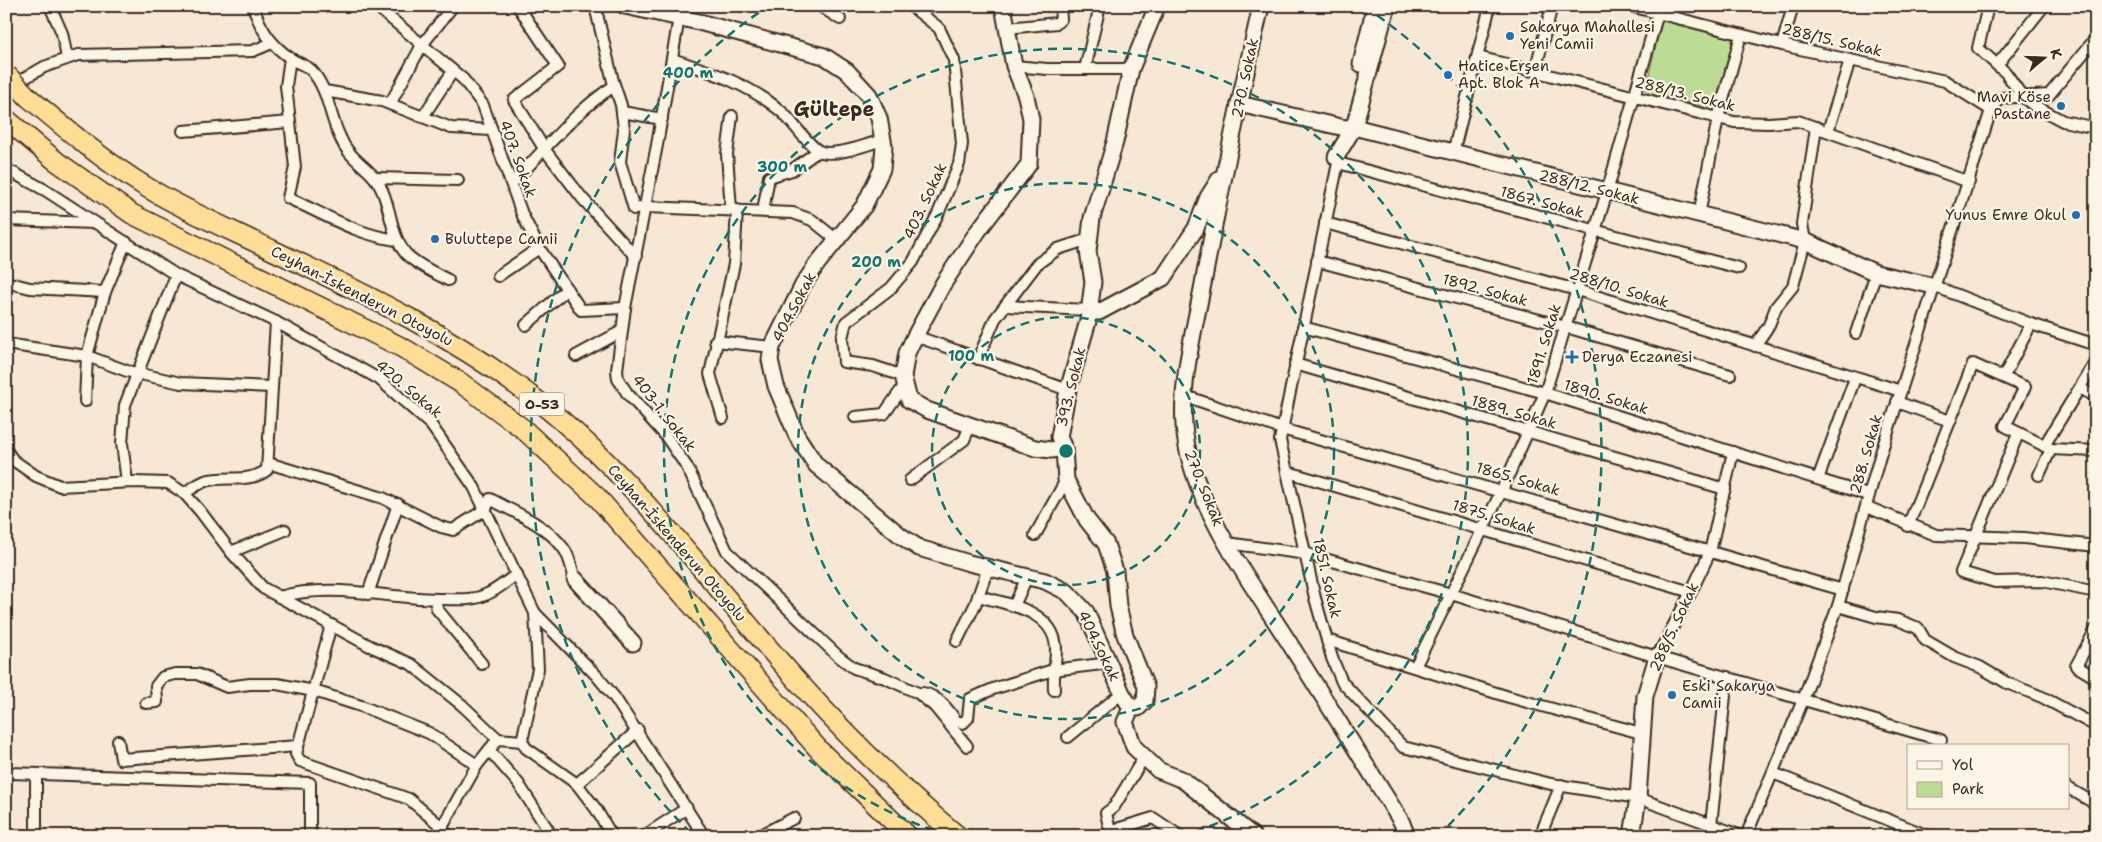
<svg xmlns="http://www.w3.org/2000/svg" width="2102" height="842" font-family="'Shantell Sans',sans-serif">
<rect width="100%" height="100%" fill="#f7e8d5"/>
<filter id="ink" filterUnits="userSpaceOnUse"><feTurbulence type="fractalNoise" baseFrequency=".02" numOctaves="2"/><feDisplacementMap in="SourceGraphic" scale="10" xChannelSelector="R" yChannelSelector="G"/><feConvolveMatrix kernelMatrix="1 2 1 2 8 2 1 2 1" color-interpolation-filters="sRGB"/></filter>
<g filter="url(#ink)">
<path fill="#bcdb94" stroke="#7c8259" d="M 1662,20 L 1732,39 C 1729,65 1728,87 1710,108 L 1645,92 Z"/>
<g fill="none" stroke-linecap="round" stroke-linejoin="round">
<g stroke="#3b2a1e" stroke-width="14">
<g id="street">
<polyline points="50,6 62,33 67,58"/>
<path d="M 253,6 C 260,28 270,44 290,58 C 296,63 307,65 312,71 C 329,91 329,115 340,137 C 348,157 362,163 374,177 C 392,199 388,233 406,254 C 417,265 435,273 448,280"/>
<polyline points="376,6 463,79 483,105 522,214 539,248 581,310 625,308"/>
<polyline points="518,6 558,66 514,100 545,150 582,198 636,257"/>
<polyline points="595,6 613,81 621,105 624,129 620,162 634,209 646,207 793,213 812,220 837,240"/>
<polyline points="681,6 657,145 625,308 617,370 618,379 627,393 665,435 687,467 727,551 838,656 854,668 885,678 918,693 935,707 967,746"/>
<polyline points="820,6 840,19"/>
<polyline points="1630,6 1782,45 1945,81 1991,110"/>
<polyline points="1988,6 1978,48 2006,73 2022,96 2033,105 2063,121 2096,128"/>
<polyline points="1007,28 1057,23 1061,19 1060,6"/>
<polyline points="1782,45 1793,6"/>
<polyline points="1478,57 1734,122 1769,123 1798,121 1969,182"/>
<path d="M 290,58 L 286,86 L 295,167 L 288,198 C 324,214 357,235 397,240"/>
<path d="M 672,59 C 712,72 749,84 782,112 C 792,121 808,145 819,151 C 832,158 869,144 882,140"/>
<polyline points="1997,65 2044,6"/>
<polyline points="1014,66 1047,69 1131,69"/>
<polyline points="1085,69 1100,6"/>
<polyline points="1535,71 1552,6"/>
<polyline points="6,89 44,67 78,55 253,51 272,43"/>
<polyline points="325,91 382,101 451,128 492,130"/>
<polyline points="390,104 422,45 453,6"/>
<polyline points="622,112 662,119"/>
<polyline points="424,115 453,71"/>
<polyline points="183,131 290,122"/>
<polyline points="1828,131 1850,60"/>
<polyline points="1453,153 1490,6"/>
<polyline points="1336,157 1338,163 1280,440 1315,598 1332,658 1342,682 1403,747 1551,784 1638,798 1742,836"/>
<polyline points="1338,163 1739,268"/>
<polyline points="6,169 45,190 176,275 276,322 379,379 431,425 474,487 535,613 538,669 522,741 526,748 577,784 596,809 612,836"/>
<polyline points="375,178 458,180"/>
<path d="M 512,183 C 545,150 575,111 614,86"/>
<polyline points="731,210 727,154 732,116"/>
<polyline points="763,211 769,177 792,170 818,151"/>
<polyline points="1699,215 1718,118 1741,35"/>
<polyline points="6,220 95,223"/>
<polyline points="1325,223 1577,290 1901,391"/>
<polyline points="1317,261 1566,327 1730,375"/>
<polyline points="498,276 539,248"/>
<polyline points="6,282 30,288 105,292"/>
<polyline points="1934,286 2031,324 2096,345"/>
<polyline points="1006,306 1088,310"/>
<polyline points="526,325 567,289"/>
<polyline points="1303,327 1545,393 1868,495"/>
<polyline points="1856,333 1876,273"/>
<polyline points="915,336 1068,390"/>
<polyline points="715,341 772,347"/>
<polyline points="6,344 87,356 127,371 181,383 271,387"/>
<polyline points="1755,346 1769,325 1776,307 1793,286 1805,241 1802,224 1816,127"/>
<polyline points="576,356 622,331"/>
<polyline points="978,359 995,319 1037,264 1058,249 1089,239"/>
<polyline points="1295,364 1725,489"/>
<polyline points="903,376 873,366 844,362 842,338 846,322 891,288 913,262 938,214 959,164 962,144 954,60 939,28 911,6"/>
<polyline points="2004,376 2031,324"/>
<polyline points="2080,388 2096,397"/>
<polyline points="1185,396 1282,429 1843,590"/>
<polyline points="85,401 87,356 105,292 126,242"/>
<polyline points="1897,402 1950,421"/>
<polyline points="855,417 884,414 904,386"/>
<polyline points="723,418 710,374 734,264 737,210"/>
<polyline points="2018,434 1961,572 1995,582 2042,581 2096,592"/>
<polyline points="2044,446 2096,361"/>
<polyline points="6,450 13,460 36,476 60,486 133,482 168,483 184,493 200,511 231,552 263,588 370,646 411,664 462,705 498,739 522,741"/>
<path d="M 268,463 L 383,498 L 441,527 L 453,530 L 486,509 L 490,499 C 516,513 547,525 564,549 C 570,557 572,570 575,579"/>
<polyline points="1288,472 1691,592"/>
<polyline points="2039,475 2051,449"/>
<polyline points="1818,479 1855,378"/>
<polyline points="910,480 964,440 971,424"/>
<polyline points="127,482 122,443 125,405 176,275"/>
<path d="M 184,493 C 190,490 198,484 205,481 C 226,475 248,484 267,470 L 276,322"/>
<polyline points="1867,507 1936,535 2024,538 2096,546"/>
<polyline points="1908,526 1973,364 2025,387 2005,426 2051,449 2096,451"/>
<polyline points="1035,535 1066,480"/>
<polyline points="1227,543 1307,554 1451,594 1657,657 1941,740"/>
<polyline points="231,552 285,530"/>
<polyline points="368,594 398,504"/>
<path d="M 978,596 C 1007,604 1054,610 1056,648 C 1056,662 1053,676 1054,690"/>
<path d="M 279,597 C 333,582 387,599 443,599 C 456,599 472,601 485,595 C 496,591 507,581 517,574"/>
<polyline points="435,599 437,609 482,664"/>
<polyline points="1014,606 1027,577"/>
<polyline points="1838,606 1876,617 1898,620 1918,628 1925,640 1954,657 1980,667 2007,683 2042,697 2096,726"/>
<polyline points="535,613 597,676 615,698 704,836"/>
<polyline points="331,625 296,754 300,761 409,799 442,827 447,836"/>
<polyline points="2096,629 2076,666 2096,678"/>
<polyline points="1327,640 1509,697 1641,733"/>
<polyline points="957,641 975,605 988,568"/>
<polyline points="1657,657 1691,592 1710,552 1733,452"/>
<polyline points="1415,667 1502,490 1545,393 1607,192 1658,13"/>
<path d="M 923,693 C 938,696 948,709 956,721 L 963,723 L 968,718 L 970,699 L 993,689 L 1053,670 L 1110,663"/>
<polyline points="146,703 157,702 156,686 163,677 175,674 197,674 227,687 250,684 277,684 314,691 361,706 429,733 477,765"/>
<polyline points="1068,737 1122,693"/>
<polyline points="118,741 121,759 298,746"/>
<polyline points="489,750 518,783 552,836"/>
<polyline points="1144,757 1114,807 1106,813 1110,831 1153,818 1180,836"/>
<polyline points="10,773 310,783 310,836"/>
<polyline points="1773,773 1928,836"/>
<polyline points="577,784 638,730"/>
<polyline points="2068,788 2096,804"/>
<polyline points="1711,825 1727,677"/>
<polyline points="36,836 36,774"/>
<polyline points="437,836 477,765 498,739"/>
<polyline points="644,836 687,808"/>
<polyline points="759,836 794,818"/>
<polyline points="1540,836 1561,785"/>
<polyline points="1746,836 1803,700 1838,606 1880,456 1991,110 2001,98 2049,95 2096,38"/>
</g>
</g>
<g stroke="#3b2a1e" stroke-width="19">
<g id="secondary">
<polyline points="625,6 699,22 824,56 847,71 869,95 879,118 884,146 882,169 864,206 817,264 803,285 772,347 770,360 776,386 797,436 816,465 901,536 919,548 969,563 1045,581 1067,592 1086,612 1122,693 1131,708"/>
<polyline points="1003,6 1014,66 1026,96 1031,119 1029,164 978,231 943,284 915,336 907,353 903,376 909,400 927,410 1035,448 1051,450 1064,448"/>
<polyline points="1157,6 1131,69 1115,142 1092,218 1088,251 1093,282 1088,321 1068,390 1059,437 1064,448 1066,480 1087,520 1106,544 1115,571 1118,606 1125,635 1146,687 1145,701 1138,708 1131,708 1125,722 1134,747 1158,770 1183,780 1253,836"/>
<path d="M 1261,6 C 1240,98 1220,191 1203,284 C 1194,332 1177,392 1186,441 C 1197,510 1251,583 1288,641 C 1326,701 1363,761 1401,821 L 1407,836"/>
<polyline points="1361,64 1375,6"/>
<polyline points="1239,104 1345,128 1354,127 1805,241 1876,273 1934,286"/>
<polyline points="1336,157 1354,127 1387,6"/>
<polyline points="1088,310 1099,312 1163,278 1196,228 1208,197 1220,178"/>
<polyline points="575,579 633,643"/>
<polyline points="1632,836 1638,798 1645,696 1657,657"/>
</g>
</g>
<g stroke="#3b2a1e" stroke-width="22">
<g id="highway">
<path d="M 28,97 C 66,129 105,162 148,188 C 188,212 231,230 272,250 C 366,294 457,338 539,402 C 626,470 694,561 765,644 C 824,713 888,779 958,836"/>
<polyline points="6,119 56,161 132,214 403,348 461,383 522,428 597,497 820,751 908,836"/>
</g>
</g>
<use href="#street" stroke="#fcf5e5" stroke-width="10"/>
<use href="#secondary" stroke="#fcf5e5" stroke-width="15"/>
<use href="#highway" stroke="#fedd96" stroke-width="19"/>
<g stroke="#3b2a1e" stroke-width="22" stroke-linecap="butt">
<polyline id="highway-bridge" points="7,75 28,97"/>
</g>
<use href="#highway-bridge" stroke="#fedd96" stroke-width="19"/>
</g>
</g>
<g fill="none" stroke="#0f766e" stroke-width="2.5" stroke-dasharray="9 6">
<circle cx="1066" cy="451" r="134"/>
<circle cx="1066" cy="451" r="268"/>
<path d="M948 835A402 402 0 1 1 1184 835"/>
<path d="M691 833A535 535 0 0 1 767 7M1365 7A535 535 0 0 1 1441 833"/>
</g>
<g fill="#1f6fb2" stroke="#fcf5e5" stroke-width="2">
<circle cx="1510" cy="36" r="5"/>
<circle cx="1448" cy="75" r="5"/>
<circle cx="2061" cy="106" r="5"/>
<circle cx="2076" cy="215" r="5"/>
<circle cx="435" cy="239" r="5"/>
<path d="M1569.5 349.5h5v5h5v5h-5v5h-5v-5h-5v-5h5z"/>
<circle cx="1672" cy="695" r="5"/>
</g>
<g text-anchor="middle" stroke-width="4.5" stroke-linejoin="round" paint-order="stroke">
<rect fill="#fcf5e5" stroke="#75675a" stroke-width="1" x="519.5" y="392.5" width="45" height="23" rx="4"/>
<g font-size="14" font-weight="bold" fill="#3b2a1e">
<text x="542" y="409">O-53</text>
</g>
<g font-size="15" fill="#3b2a1e" stroke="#fcf5e5" text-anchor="start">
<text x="1520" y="32">Sakarya Mahallesi<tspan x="1520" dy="17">Yeni Camii</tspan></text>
<text x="1458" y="71">Hatice Erşen<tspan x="1458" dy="17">Apt. Blok A</tspan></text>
<text x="2051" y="102" text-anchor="end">Mavi Köse<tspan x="2051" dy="17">Pastane</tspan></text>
<text x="2066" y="220" text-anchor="end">Yunus Emre Okul</text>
<text x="445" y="244">Buluttepe Camii</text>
<text x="1582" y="362">Derya Eczanesi</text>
<text x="1682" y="691">Eski Sakarya<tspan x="1682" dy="17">Camii</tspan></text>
</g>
<g font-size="15" fill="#3b2a1e" stroke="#fcf5e5">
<text transform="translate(1832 40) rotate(13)" y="5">288/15. Sokak</text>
<text transform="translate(1245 78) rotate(-78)" y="5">270. Sokak</text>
<text transform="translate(1685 94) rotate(14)" y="5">288/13. Sokak</text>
<text transform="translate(518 159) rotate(70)" y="5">407. Sokak</text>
<text transform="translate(1589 187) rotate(14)" y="5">288/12. Sokak</text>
<text transform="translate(925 201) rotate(-65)" y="5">403. Sokak</text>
<text transform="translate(1542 202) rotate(15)" y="5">1867. Sokak</text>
<text transform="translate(1619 288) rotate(17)" y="5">288/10. Sokak</text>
<text transform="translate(1485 290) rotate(15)" y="5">1892. Sokak</text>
<text transform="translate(362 296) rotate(27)" y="5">Ceyhan-İskenderun Otoyolu</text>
<text transform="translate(794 307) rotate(-62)" y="5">404.Sokak</text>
<text transform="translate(1544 344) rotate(-73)" y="5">1891. Sokak</text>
<text transform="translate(1071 387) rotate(-76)" y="5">393. Sokak</text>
<text transform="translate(409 389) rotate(40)" y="5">420. Sokak</text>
<text transform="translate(1606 397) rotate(17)" y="5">1890. Sokak</text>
<text transform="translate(1514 412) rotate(16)" y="5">1889. Sokak</text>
<text transform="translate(664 413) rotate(52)" y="5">403-1. Sokak</text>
<text transform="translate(1866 454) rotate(-74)" y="5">288. Sokak</text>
<text transform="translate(1518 479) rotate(16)" y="5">1865. Sokak</text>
<text transform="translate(1204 488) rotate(68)" y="5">270. Sokak</text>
<text transform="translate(1494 517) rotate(17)" y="5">1875. Sokak</text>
<text transform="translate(677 543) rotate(49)" y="5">Ceyhan-İskenderun Otoyolu</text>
<text transform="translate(1327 578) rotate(77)" y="5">1851. Sokak</text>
<text transform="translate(1674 627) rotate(-65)" y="5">288/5. Sokak</text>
<text transform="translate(1099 646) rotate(64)" y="5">404.Sokak</text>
</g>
<g font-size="20" font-weight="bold" fill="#3b2a1e" stroke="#fcf5e5">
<text x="834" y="116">Gültepe</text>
</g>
</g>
<circle cx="1066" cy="451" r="8" fill="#0f766e" stroke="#fcf5e5" stroke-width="2.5"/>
<g font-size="15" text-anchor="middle" font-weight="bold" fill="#0f766e" stroke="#fcf5e5" stroke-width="4.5" stroke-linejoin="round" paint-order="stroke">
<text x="688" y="78">400 m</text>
<text x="782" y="172">300 m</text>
<text x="876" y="267">200 m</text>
<text x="971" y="361">100 m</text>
</g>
<rect width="2102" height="842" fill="none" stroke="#fcf5e5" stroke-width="25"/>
<rect x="12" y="12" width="2077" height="817" fill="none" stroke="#3b2a1e" stroke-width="2" filter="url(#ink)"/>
<rect x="1907" y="744" width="162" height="65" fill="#fcf5e5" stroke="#afa495"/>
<rect x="1917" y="761" width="25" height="8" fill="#fcf5e5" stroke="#afa495"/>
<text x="1952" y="770" font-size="15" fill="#3b2a1e">Yol</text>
<rect x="1917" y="782" width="25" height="15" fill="#bcdb94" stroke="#afa495"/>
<text x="1952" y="794" font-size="15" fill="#3b2a1e">Park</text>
<g transform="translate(2044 58) rotate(71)" stroke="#fcf5e5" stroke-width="4" paint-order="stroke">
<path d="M0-4L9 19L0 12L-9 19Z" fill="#3b2a1e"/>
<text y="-8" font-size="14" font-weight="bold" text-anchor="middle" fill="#3b2a1e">K</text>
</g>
</svg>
